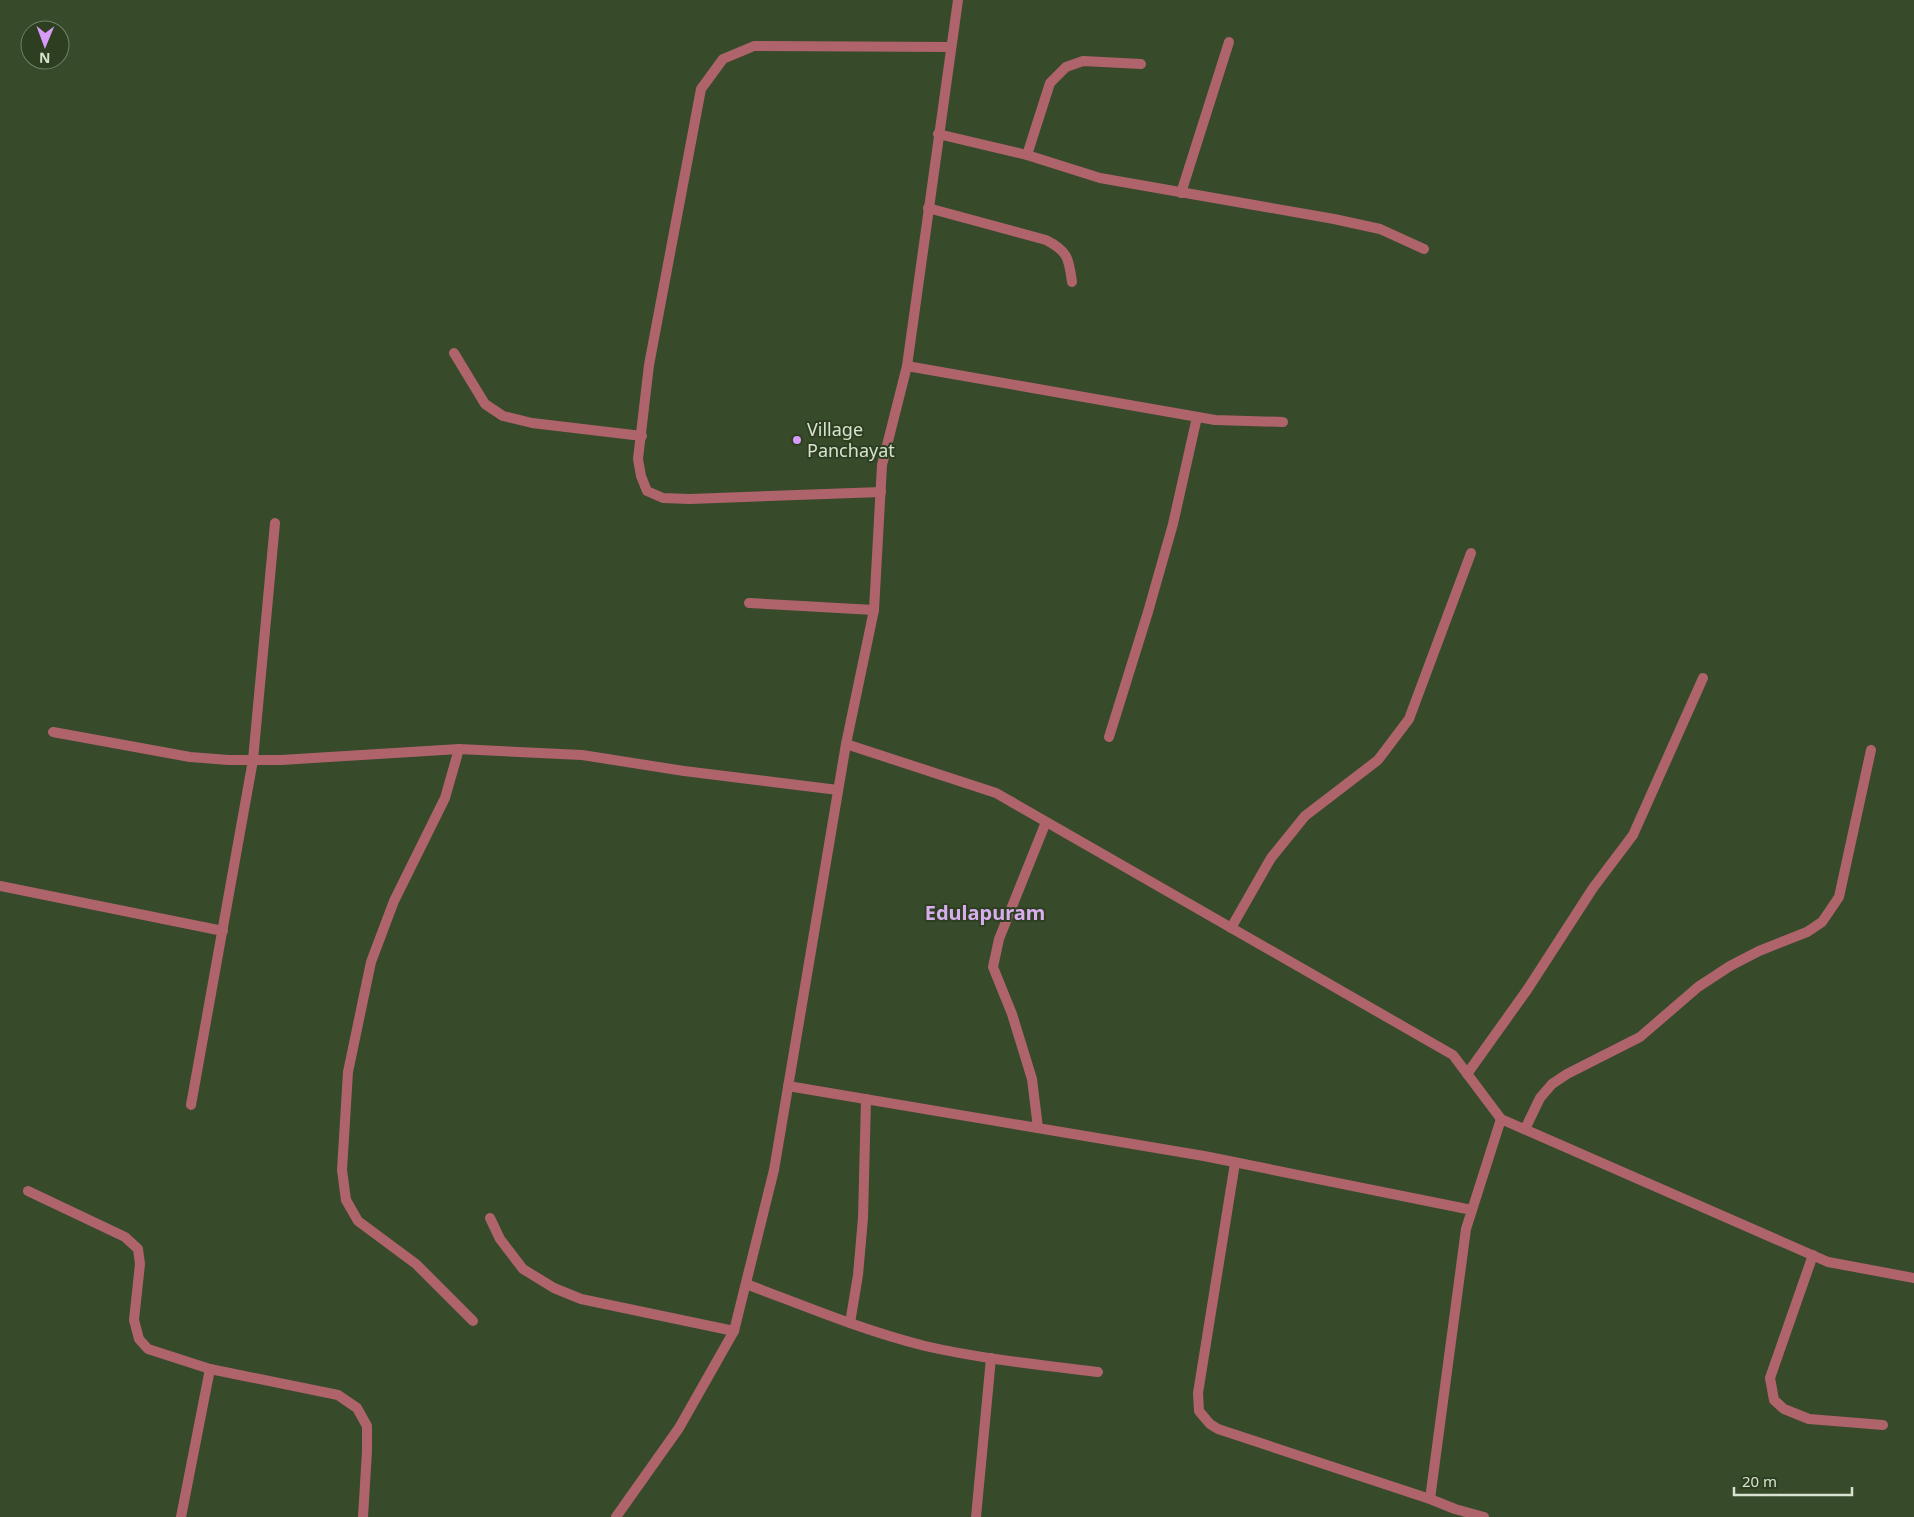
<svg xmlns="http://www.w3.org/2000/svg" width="1914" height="1517" font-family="'Noto Sans',sans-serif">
<rect width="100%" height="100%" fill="#374a2a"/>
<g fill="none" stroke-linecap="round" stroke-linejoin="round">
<g stroke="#af646c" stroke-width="10">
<polyline points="958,0 907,366 882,465 874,610 846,744 996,793 1453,1055 1501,1119 1828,1262 1914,1278"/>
<polyline points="938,134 1027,155 1100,178 1334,219 1380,229 1424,249"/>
<polyline points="1027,155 1050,83 1066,67 1083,61 1141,64"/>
<polyline points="1181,193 1229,42"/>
<path d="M 928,208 L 1046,240 C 1068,251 1069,259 1072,282"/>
<polyline points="454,353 485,404 503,416 532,423 642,436"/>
<polyline points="907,366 1215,420 1283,422"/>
<polyline points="881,492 690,499 663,498 647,491 641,476 638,459 649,365 701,89 723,59 754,46 951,47"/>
<polyline points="749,603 874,610"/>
<polyline points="53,732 190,757 229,760 281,760 459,749 582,755 684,771 838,790"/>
<polyline points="1109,737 1148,612 1173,524 1197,417"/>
<polyline points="459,749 445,798 394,901 371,962 348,1072 342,1170 346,1200 358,1221 416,1264 473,1321"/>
<polyline points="0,886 223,931"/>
<polyline points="1231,928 1271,858 1305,816 1378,760 1409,719 1471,553"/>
<polyline points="1467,1074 1527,990 1593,888 1633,835 1703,678"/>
<polyline points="788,1086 1204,1156 1472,1210"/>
<polyline points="191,1105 253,760 275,523"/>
<polyline points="1038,1128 1032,1079 1012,1014 993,967 999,939 1046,822"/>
<polyline points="1525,1129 1540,1098 1552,1084 1567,1074 1640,1037 1698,987 1730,966 1759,951 1807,932 1822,922 1839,897 1871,750"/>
<polyline points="1235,1163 1198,1393 1199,1411 1210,1424 1218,1429 1430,1499 1455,1509 1484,1517"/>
<polyline points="28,1191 125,1237 138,1249 140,1264 134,1320 139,1339 148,1349 210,1369 338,1395 357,1408 367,1426 367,1451 363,1517"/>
<polyline points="490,1218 500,1239 523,1269 554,1288 581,1299 734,1331"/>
<polyline points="1813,1255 1770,1378 1774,1400 1784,1409 1809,1419 1883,1425"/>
<path d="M 746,1284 C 805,1306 864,1331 925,1346 C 982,1359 1041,1365 1098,1372"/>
<polyline points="850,1323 858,1275 863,1218 866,1099"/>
<polyline points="1430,1499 1466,1229 1501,1119"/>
<polyline points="181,1517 210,1369"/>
<polyline points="616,1517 679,1428 734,1331 774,1170 846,744"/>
<polyline points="976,1517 991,1358"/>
</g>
</g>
<circle fill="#d89bf8" stroke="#2d3f20" stroke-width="2" cx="797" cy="440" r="5"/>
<g text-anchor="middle" stroke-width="4" stroke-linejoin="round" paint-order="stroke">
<g font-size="18" fill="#d7e3d0" stroke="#2d3f20" text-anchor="start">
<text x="807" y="436">Village<tspan x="807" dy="21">Panchayat</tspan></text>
</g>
<g font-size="20" font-weight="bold" fill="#d7adee" stroke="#2d3f20">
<text x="985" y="920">Edulapuram</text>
</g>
</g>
<g transform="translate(45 45) rotate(181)"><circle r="24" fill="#2d3f20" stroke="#718166"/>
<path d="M0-4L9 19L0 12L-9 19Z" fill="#d89bf8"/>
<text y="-8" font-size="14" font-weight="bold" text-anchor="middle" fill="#d7e3d0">N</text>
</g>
<path d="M1734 1487v8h118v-8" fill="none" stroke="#d7e3d0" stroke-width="2.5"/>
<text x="1742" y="1487" font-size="15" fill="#d7e3d0" stroke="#2d3f20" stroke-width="4" paint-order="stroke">20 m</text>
</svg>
